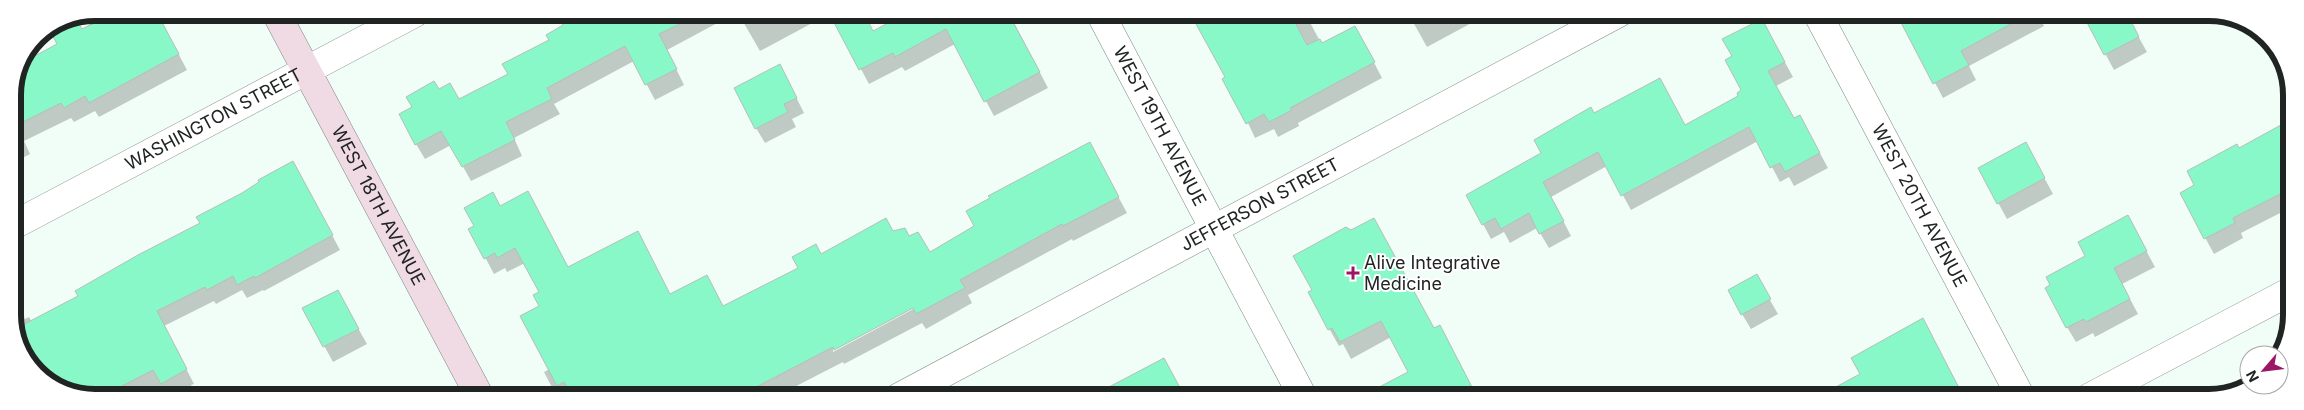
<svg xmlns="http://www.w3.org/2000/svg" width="2304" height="410" font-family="Inter,sans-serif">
<rect width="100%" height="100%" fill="#f1fdf7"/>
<g fill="#0003" fill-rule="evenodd">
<polygon points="115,13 171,13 173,17 162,23 187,70 99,117 95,111 74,122 71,118 24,141 30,154 13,163 13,94 59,45 51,31 77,20 82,30"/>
<polygon points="590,13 736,13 667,50 684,85 655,100 634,61 554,104 560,114 514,138 522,156 471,181 451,145 425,159 416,144 459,101 510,75 551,41 548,35"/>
<polygon points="738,13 863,13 873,32 909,13 1009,13 1048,88 994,116 955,44 905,71 902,67 869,84 831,13 760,51"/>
<polygon points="1191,13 1305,13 1322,45 1364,43 1382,78 1298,123 1299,126 1278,137 1274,129 1255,138 1227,78"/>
<polygon points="1408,13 1490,13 1427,47"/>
<polygon points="1898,13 2037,13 2044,26 1969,66 1976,80 1943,98"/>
<polygon points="2133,27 2147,52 2114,70 2092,29"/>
<polygon points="1770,35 1793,77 1776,86 1794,120 1808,131 1828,168 1794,186 1789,177 1780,182 1758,141 1631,210 1607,166 1551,197 1571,236 1549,248 1537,228 1510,243 1504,232 1491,239 1483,224 1542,154 1535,140 1591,109 1594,114 1685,126 1740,97"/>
<polygon points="788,81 804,113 792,119 796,127 765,143 756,128"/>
<polygon points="2288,123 2290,127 2290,208 2241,233 2243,238 2214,254 2181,193 2196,185 2239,149"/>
<path d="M 1098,159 L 1127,213 L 1073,241 L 1072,239 L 968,295 L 972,303 L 926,329 L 922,323 L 844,364 L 843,362 L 775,397 L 557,397 L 544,372 L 550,369 L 540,307 L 541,293 L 525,263 L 507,272 L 505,268 L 494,274 L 470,229 L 500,207 L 568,269 L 723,308 L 800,269 L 821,255 L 893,232 L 909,238 L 930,254 ZM 918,304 L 919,306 L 833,352 L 833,349 Z"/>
<polygon points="2034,159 2053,194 2007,219 1979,168"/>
<polygon points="301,177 340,250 264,291 263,290 247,298 242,290 216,304 214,301 164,326 194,384 191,385 196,396 84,397 15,336 15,324 29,317 32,322"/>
<polygon points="2136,232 2155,267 2122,284 2138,314 2095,337 2093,333 2076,342 2067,327 2087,256"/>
<polygon points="1756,276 1778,314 1751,329 1742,314"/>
<polygon points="1309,293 1434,330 1449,344 1477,397 1387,397 1382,387 1410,372 1391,337 1351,359 1343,344 1339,346"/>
<polygon points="346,307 367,344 333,362 304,309"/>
<polygon points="1931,335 1964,397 1819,397 1861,375"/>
</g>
<g fill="#89f8c8" stroke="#b4bfb9">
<polygon points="113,13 157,13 179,54 89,103 85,96 64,108 61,103 13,127 12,94 18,65 57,44 50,31 77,20 82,29"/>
<polygon points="556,13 703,13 659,34 677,69 645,85 625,46 547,88 552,99 506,122 515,140 462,167 441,131 415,145 399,114 412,107 406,97 434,81 439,89 450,83 459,99 508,74 502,64 549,40 546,35 563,25"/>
<polygon points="829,13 864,13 873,31 907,13 1008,13 1040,72 984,102 946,29 895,57 893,53 859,70"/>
<polygon points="1190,13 1290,13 1307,45 1320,39 1322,43 1355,26 1375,62 1290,108 1292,110 1269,122 1264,114 1246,124 1222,79 1225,77"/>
<polygon points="1896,13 2031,13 1961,51 1969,65 1933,84"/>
<polygon points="2082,13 2127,13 2139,37 2104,55"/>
<polygon points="1762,19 1785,62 1768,71 1794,118 1800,115 1820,153 1785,172 1780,163 1770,168 1749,127 1621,196 1598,152 1543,182 1564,221 1539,234 1529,213 1501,229 1495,218 1482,225 1466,195 1541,153 1534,140 1591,107 1594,113 1660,78 1685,125 1738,96 1737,93 1741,90 1725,60 1732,56 1722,39"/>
<polygon points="780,64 797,98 784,104 788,112 755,129 734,88"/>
<polygon points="2290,120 2290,189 2233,218 2235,223 2204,239 2180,193 2194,185 2187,171 2237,144 2239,148"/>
<polygon points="1090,142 1119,197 1063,226 1062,224 960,280 965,288 916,314 913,308 834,350 833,347 737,397 573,397 564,382 557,386 520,316 539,306 533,295 539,292 515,248 497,258 495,253 484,259 468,229 474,226 464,208 493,192 500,206 528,191 568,267 638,231 670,294 707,275 723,306 798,268 792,257 816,244 821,254 886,218 893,231 905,228 909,236 918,232 930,252 974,226 966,211 990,198 988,196"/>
<polygon points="2026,142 2045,178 1997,204 1978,168"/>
<polygon points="293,161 333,235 255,278 254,276 237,285 233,276 207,290 205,287 157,311 187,369 184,371 161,384 153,370 101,397 84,397 40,377 15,336 15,329 78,296 75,291 138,255 200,223 196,217 242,193 259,182 258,180"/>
<polygon points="2128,215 2147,251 2114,268 2130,299 2086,322 2084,319 2066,328 2045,288 2050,285 2046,277 2085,256 2078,242"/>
<polygon points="1374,218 1434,328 1440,325 1472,387 1453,397 1360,397 1408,372 1381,321 1340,342 1332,328 1328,330 1308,292 1312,290 1293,256 1346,227 1351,230"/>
<polygon points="1757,274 1771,299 1741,315 1728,290"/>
<polygon points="338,290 359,329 323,347 302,308"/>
<polygon points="1923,318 1959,388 1941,397 1817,397 1860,374 1851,358"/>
<polygon points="1164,358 1185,397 1090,397"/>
</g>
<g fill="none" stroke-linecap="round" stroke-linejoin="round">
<g stroke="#7f8984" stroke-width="29">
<g id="minor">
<path id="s1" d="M 1817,13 L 2021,397"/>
<path id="s2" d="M 14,225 L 415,13"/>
<polyline points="1214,229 1303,397"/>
<polyline points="2090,397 2291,291"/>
</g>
</g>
<g stroke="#7f8984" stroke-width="29">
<g id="tertiary">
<path id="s3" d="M 1100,13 L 1214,229"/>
<path id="s4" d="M 899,397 L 1619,13"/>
</g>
</g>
<g stroke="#7f8984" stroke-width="29">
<g id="secondary">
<path id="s5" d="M 276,13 L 480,397"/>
</g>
</g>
<use href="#minor" stroke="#fff" stroke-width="28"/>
<use href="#tertiary" stroke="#fff" stroke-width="28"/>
<use href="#secondary" stroke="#f0dbe5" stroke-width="28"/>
</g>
<path fill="#9d1666" stroke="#fff" stroke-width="2" d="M1350.5 265.5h5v5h5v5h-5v5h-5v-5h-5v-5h5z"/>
<g text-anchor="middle" stroke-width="4" stroke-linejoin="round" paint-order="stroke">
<g font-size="18" fill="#202422" stroke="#fff">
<text dy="6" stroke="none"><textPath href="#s2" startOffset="226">WASHINGTON STREET</textPath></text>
<text dy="6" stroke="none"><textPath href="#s3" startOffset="128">WEST 19TH AVENUE</textPath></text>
<text dy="6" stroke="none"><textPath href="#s5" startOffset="218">WEST 18TH AVENUE</textPath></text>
<text dy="6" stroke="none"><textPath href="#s4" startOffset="409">JEFFERSON STREET</textPath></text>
<text dy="6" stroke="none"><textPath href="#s1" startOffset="218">WEST 20TH AVENUE</textPath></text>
</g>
<g font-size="18" fill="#202422" stroke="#fff" text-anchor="start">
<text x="1364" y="269">Alive Integrative<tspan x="1364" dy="21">Medicine</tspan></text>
</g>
</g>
<path d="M0 0H2304V410H0ZM95 21H2209A74 74 0 0 1 2283 95V315A74 74 0 0 1 2209 389H95A74 74 0 0 1 21 315V95A74 74 0 0 1 95 21Z" fill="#fff" fill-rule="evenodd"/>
<path fill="none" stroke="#202422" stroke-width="6" d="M95 21H2209A74 74 0 0 1 2283 95V315A74 74 0 0 1 2209 389H95A74 74 0 0 1 21 315V95A74 74 0 0 1 95 21Z"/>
<g transform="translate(2264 370) rotate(242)"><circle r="24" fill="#ffffff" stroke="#a6a7a7"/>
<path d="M0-4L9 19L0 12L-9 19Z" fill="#9d1666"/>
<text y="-8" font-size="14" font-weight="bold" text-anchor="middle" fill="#202422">N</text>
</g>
</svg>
